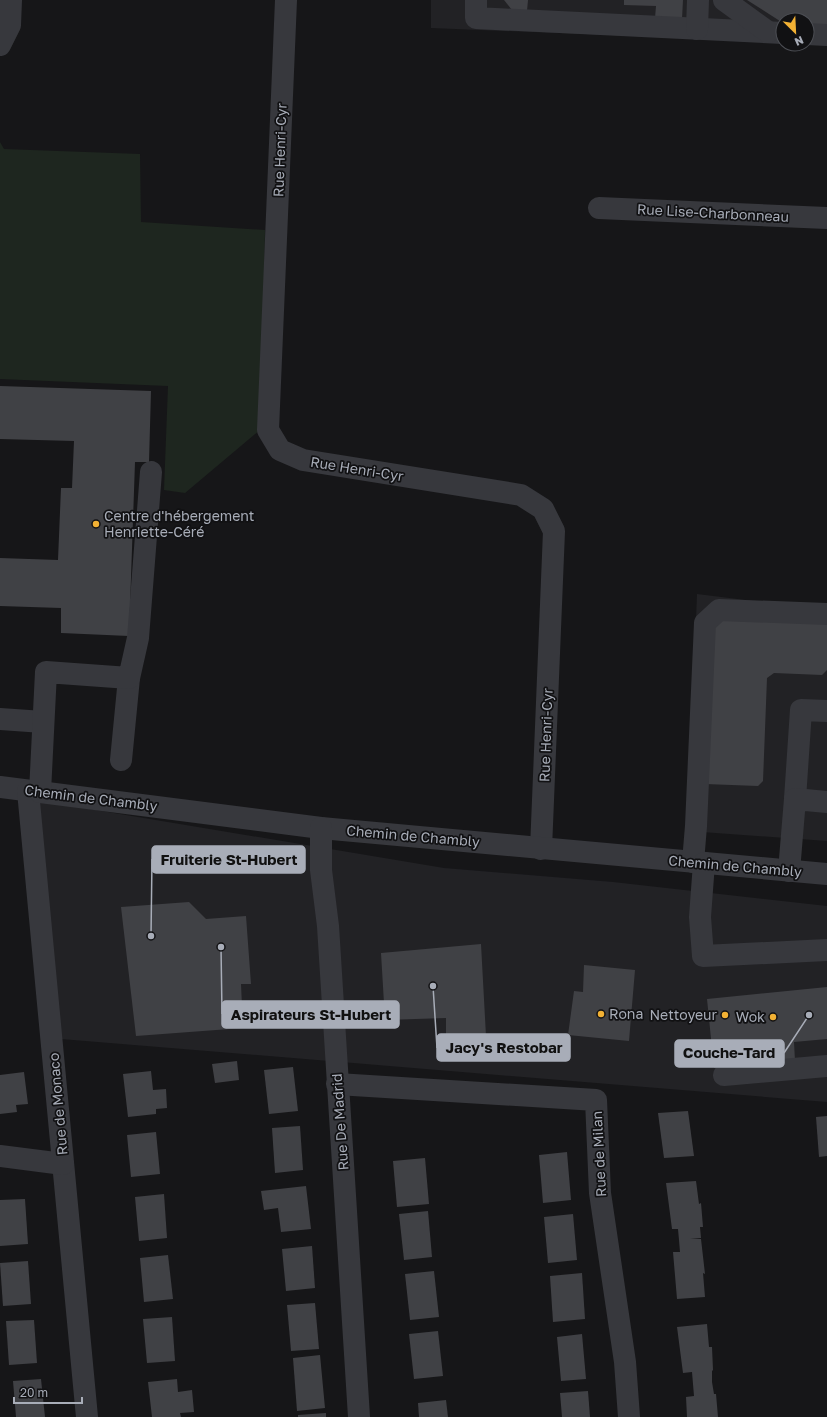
<svg xmlns="http://www.w3.org/2000/svg" width="827" height="1417" font-family="'Golos Text',sans-serif">
<rect width="100%" height="100%" fill="#161618"/>
<g fill="#222225">
<polygon points="431,0 827,0 807,20 783,20 783,42 431,28"/>
<polygon points="697,594 827,610 827,841 688,831"/>
<polygon points="36,800 444,868 613,882 827,906 827,1102 61,1039"/>
</g>
<polygon fill="#1e261f" points="0,142 4,149 140,154 141,222 265,230 261,429 185,493 164,490 168,386 0,379"/>
<g fill="#404145">
<polygon points="504,0 528,0 527,11 512,10"/>
<polygon points="624,0 683,0 682,19 655,18 656,6 624,5"/>
<polygon points="747,0 827,0 827,25 807,24 807,20 783,20 783,23"/>
<polygon points="0,386 151,391 149,462 135,462 129,636 61,633 61,608 0,606 0,558 58,560 61,488 72,488 74,441 0,439"/>
<polygon points="719,620 827,623 827,670 822,675 774,673 767,678 763,781 758,786 705,784 713,627"/>
<polygon points="189,902 206,919 246,916 251,984 241,984 243,1028 136,1036 121,907"/>
<polygon points="481,944 486,1036 446,1035 446,1018 385,1020 381,953"/>
<polygon points="584,965 635,970 629,1041 568,1035 574,991 583,992"/>
<polygon points="827,987 827,1039 794,1042 795,1061 714,1068 707,999"/>
<polygon points="237,1061 239,1080 215,1083 212,1064"/>
<polygon points="293,1067 298,1111 269,1114 264,1070"/>
<polygon points="151,1071 153,1090 166,1089 167,1108 156,1109 156,1114 128,1117 123,1074"/>
<polygon points="24,1072 28,1104 16,1105 17,1112 0,1114 0,1075"/>
<polygon points="688,1111 694,1156 664,1158 658,1113"/>
<polygon points="827,1116 827,1156 819,1157 816,1117"/>
<polygon points="300,1126 303,1170 275,1173 272,1128"/>
<polygon points="156,1132 160,1174 131,1177 127,1135"/>
<polygon points="567,1152 571,1200 543,1203 539,1155"/>
<polygon points="425,1158 429,1204 397,1207 393,1161"/>
<polygon points="696,1181 699,1204 701,1203 703,1227 700,1227 701,1238 690,1239 701,1239 705,1274 703,1273 705,1297 677,1299 673,1252 680,1252 679,1240 678,1229 672,1229 666,1183"/>
<polygon points="306,1186 311,1229 281,1232 278,1208 264,1210 261,1191"/>
<polygon points="164,1194 167,1238 139,1241 135,1197"/>
<polygon points="25,1199 28,1244 0,1246 0,1200"/>
<polygon points="428,1211 432,1257 404,1260 399,1214"/>
<polygon points="573,1214 577,1260 548,1263 544,1217"/>
<polygon points="312,1246 315,1288 286,1291 282,1249"/>
<polygon points="168,1255 173,1299 144,1302 140,1258"/>
<polygon points="28,1261 31,1304 3,1306 0,1263"/>
<polygon points="434,1271 439,1317 410,1320 405,1274"/>
<polygon points="582,1273 585,1319 553,1322 550,1276"/>
<polygon points="315,1303 319,1349 291,1351 287,1305"/>
<polygon points="172,1317 175,1361 147,1363 143,1319"/>
<polygon points="34,1320 37,1363 9,1365 6,1321"/>
<polygon points="707,1324 709,1347 712,1347 713,1370 712,1371 712,1382 714,1394 716,1394 718,1417 687,1417 686,1397 694,1396 692,1372 683,1373 677,1327"/>
<polygon points="438,1331 443,1376 414,1379 409,1334"/>
<polygon points="582,1334 586,1379 561,1381 557,1337"/>
<polygon points="320,1355 325,1408 297,1411 293,1358"/>
<polygon points="41,1379 45,1417 16,1417 13,1381"/>
<polygon points="177,1379 178,1392 192,1390 194,1412 180,1413 181,1417 152,1417 148,1382"/>
<polygon points="588,1391 590,1417 562,1417 560,1393"/>
<polygon points="446,1400 448,1417 419,1417 418,1403"/>
<polygon points="326,1413 326,1417 298,1417 298,1415"/>
</g>
<g fill="none" stroke-linecap="round" stroke-linejoin="round">
<g stroke="#37383d" stroke-width="22">
<polyline points="286,0 268,430 280,450 303,460 521,495 543,509 554,531 541,849"/>
<polyline points="476,0 476,18 783,33"/>
<polyline points="724,0 768,32"/>
<polyline points="697,29 698,0"/>
<polyline points="807,34 827,35"/>
<polyline points="0,45 10,25 11,0"/>
<polyline points="599,208 827,218"/>
<polyline points="0,719 43,722"/>
<polyline points="121,760 129,678"/>
<polyline points="0,787 321,828 827,874"/>
<polyline points="28,791 87,1417"/>
<polyline points="40,792 46,672 129,678 138,638 151,472"/>
<polyline points="795,799 801,710 827,711"/>
<polyline points="321,828 321,870 328,926 359,1417"/>
<polyline points="693,862 696,826 705,623 719,610 827,614"/>
<polyline points="704,863 700,917 703,956 827,950"/>
<polyline points="789,871 795,799 827,802"/>
<polyline points="724,1075 827,1066"/>
<polyline points="337,1084 596,1100 600,1193 625,1362 629,1417"/>
<polyline points="0,1156 63,1164"/>
</g>
</g>
<g fill="#f2b134" stroke="#111113" stroke-width="1.5">
<circle cx="96" cy="524" r="4"/>
<circle cx="601" cy="1014" r="4"/>
<circle cx="725" cy="1015" r="4"/>
<circle cx="773" cy="1017" r="4"/>
</g>
<g text-anchor="middle" stroke-width="3.5" stroke-linejoin="round" paint-order="stroke">
<g font-size="14" fill="#a8adb8" stroke="#111113">
<text transform="translate(280 150) rotate(-88)" y="5">Rue Henri-Cyr</text>
<text transform="translate(713 213) rotate(3)" y="5">Rue Lise-Charbonneau</text>
<text transform="translate(357 469) rotate(9)" y="5">Rue Henri-Cyr</text>
<text transform="translate(546 735) rotate(-88)" y="5">Rue Henri-Cyr</text>
<text transform="translate(91 798) rotate(7)" y="5">Chemin de Chambly</text>
<text transform="translate(413 836) rotate(5)" y="5">Chemin de Chambly</text>
<text transform="translate(735 866) rotate(5)" y="5">Chemin de Chambly</text>
<text transform="translate(58 1104) rotate(-95)" y="5">Rue de Monaco</text>
<text transform="translate(340 1122) rotate(-94)" y="5">Rue De Madrid</text>
<text transform="translate(599 1154) rotate(-93)" y="5">Rue de Milan</text>
</g>
<g font-size="14" fill="#a8adb8" stroke="#111113" text-anchor="start">
<text x="104" y="521">Centre d'hébergement<tspan x="104" dy="16">Henriette-Céré</tspan></text>
<text x="609" y="1019">Rona</text>
<text x="717" y="1020" text-anchor="end">Nettoyeur</text>
<text x="765" y="1022" text-anchor="end">Wok</text>
</g>
</g>
<path fill="none" stroke="#a8adb8" stroke-width="1.5" d="M151 936L152 859M221 947L222 1014M433 986L437 1048M809 1015L784 1053"/>
<g fill="#a8adb8" stroke="#111113" stroke-width="1.5">
<circle cx="151" cy="936" r="4"/>
<circle cx="221" cy="947" r="4"/>
<circle cx="433" cy="986" r="4"/>
<circle cx="809" cy="1015" r="4"/>
</g>
<g fill="#a8adb8" stroke="#a8adb8" stroke-width="1.5">
<rect x="152" y="846" width="153" height="27" rx="4"/>
<rect x="222" y="1001" width="177" height="27" rx="4"/>
<rect x="437" y="1034" width="133" height="27" rx="4"/>
<rect x="675" y="1040" width="109" height="27" rx="4"/>
</g>
<g font-size="15" text-anchor="middle" font-weight="bold" fill="#111">
<text x="229" y="865">Fruiterie St-Hubert</text>
<text x="311" y="1020">Aspirateurs St-Hubert</text>
<text x="504" y="1053">Jacy's Restobar</text>
<text x="729" y="1058">Couche-Tard</text>
</g>
<g transform="translate(795 32) rotate(156)"><circle r="19" fill="#111113" stroke="#4d4f55"/>
<path d="M0-3L7 15L0 10L-7 15Z" fill="#f2b134"/>
<text y="-6" font-size="11" font-weight="bold" text-anchor="middle" fill="#a8adb8">N</text>
</g>
<path d="M14 1397v6h68v-6" fill="none" stroke="#a8adb8" stroke-width="2"/>
<text x="20" y="1397" font-size="12" fill="#a8adb8" stroke="#111113" stroke-width="3" paint-order="stroke">20 m</text>
</svg>
